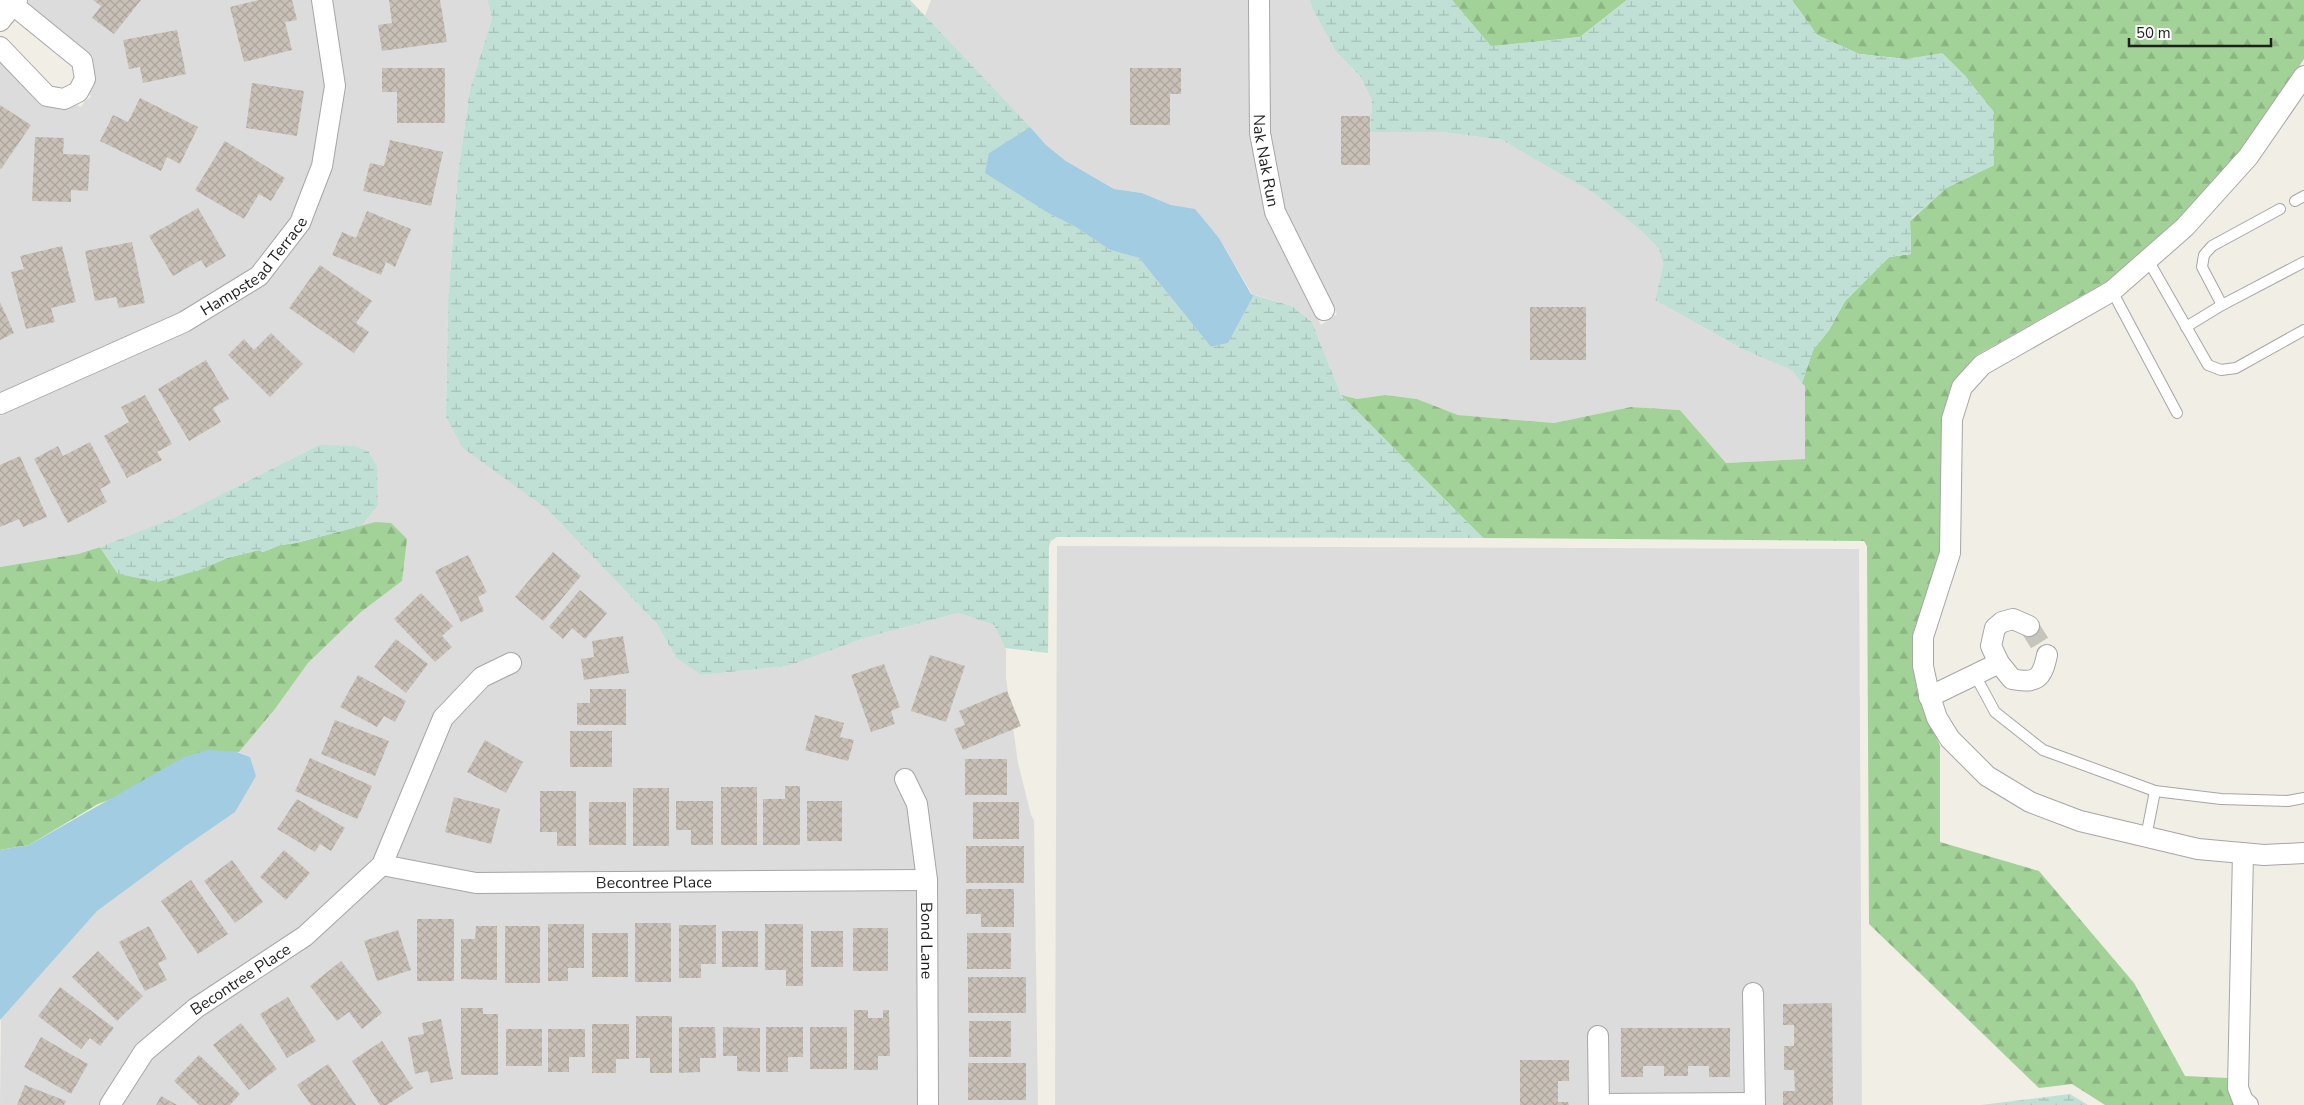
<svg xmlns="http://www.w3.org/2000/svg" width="2304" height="1105" font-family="'Nunito Sans',sans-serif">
<defs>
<pattern id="forest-firs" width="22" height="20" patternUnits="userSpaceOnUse" patternTransform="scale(1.25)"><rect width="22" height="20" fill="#a2d297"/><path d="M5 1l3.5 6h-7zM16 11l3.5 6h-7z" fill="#8bb482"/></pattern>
<pattern id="wetland-marsh" width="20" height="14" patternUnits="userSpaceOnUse" patternTransform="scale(1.25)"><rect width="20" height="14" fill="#c0e0d5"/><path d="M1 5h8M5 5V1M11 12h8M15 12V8" fill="none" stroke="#a5c0b6"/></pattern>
<pattern id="building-cross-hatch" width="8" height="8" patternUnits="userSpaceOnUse" patternTransform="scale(1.25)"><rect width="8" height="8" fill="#c9c1b7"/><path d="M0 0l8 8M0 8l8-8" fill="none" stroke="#aca59d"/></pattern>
</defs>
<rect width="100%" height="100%" fill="#f0eee5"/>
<g fill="#dddcdc">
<polygon points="29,0 311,0 325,86 313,163 292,217 253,267 180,312 0,392 0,62 41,104 62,110 77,105 81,107 85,101 91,97 89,93 95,78 92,59 88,52 27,3"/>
<polygon points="331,0 487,0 492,18 470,89 458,173 448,300 446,417 509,480 547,509 657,624 676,658 701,675 788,666 865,638 958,613 994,625 1006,650 1006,678 1018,763 1031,815 1034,820 1038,1105 0,1105 1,1017 97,911 187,845 250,757 239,752 275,709 308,663 361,612 402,581 375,522 361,526 378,506 319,445 174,518 126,538 78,554 0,567 0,416 189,332 264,285 309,228 332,168"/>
<polygon points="931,0 1249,0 1250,133 1266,217 1321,325 1337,314 1284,208 1269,132 1268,0 1310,0 1312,8 1336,52 1360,76 1372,100 1370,132 1441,132 1502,140 1566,176 1595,193 1639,229 1659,249 1663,265 1655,300 1744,350 1793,370 1805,386 1805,459 1726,463 1680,410 1631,407 1554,423 1458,415 1417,399 1385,395 1357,399 1341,395 1312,322 1292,306 1252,294 1219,238 1195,210 1171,205 1142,193 1114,189 1066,161 1046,145 925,16"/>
<polygon points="1057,546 1859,549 1862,1105 1055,1105"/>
</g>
<g fill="url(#forest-firs)">
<polygon points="1452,0 1627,0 1580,37 1491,47"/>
<polygon points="1792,0 2304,0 2304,59 2241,150 2178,219 2106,282 1977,355 1952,384 1942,419 1940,551 1914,666 1917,691 1940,746 1940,842 2039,871 2134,983 2185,1076 2228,1078 2229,1093 2234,1105 2105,1105 2072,1084 2039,1088 1869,924 1867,546 1864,541 1483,538 1341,395 1357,399 1385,395 1417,399 1458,415 1554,423 1631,407 1680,410 1726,463 1805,459 1805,386 1802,383 1813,350 1829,330 1845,301 1889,257 1911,254 1910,221 1946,188 1994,165 1994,113 1965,76 1943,54 1906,59 1859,54 1817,35"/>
<polygon points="375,522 391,523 407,539 402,581 361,612 308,663 275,709 239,752 237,752 98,804 29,845 0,850 0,567 78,554 100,547 118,574 182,574 199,570 227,558 259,550 263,552 280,545 296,543"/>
</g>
<g fill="url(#wetland-marsh)">
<polygon points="487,0 910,0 1030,127 989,153 1050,214 1074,226 1110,250 1139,258 1211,347 1228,343 1254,295 1292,306 1312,322 1341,395 1483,538 1057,537 1051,541 1049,546 1048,653 1005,648 994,625 958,613 865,638 788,666 701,675 676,658 657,624 547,509 463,448 446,417 448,300 458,173 470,89 492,18"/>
<polygon points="1310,0 1452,0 1491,46 1580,37 1627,0 1792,0 1817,35 1859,54 1906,59 1942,53 1965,76 1994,112 1994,165 1946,188 1910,220 1911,254 1889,257 1845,301 1829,330 1813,350 1802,383 1792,370 1744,350 1655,300 1663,265 1659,249 1639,229 1594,193 1502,140 1441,132 1370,132 1372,100 1360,76 1336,52 1312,8"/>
<polygon points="319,445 354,446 368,451 377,466 378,506 361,526 296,543 280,545 263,552 259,550 227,558 199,570 158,582 118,574 100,547 174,518"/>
<polygon points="2070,1094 2088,1105 1981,1105"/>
</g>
<g fill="#a2cce1">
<polygon points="1030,127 1046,145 1066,161 1114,189 1142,193 1171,205 1195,209 1219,238 1251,294 1254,295 1228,343 1211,347 1139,258 1110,250 1074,226 1050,214 985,173 989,153"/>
<polygon points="208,750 237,752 250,757 256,776 235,812 187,845 97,911 0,1020 0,850 29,845 184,757"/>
</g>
<g fill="url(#building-cross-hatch)">
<polygon points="93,0 141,0 114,34 92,18 101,6"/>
<polygon points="259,0 292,0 297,20 285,22 292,50 244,62 230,7"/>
<polygon points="389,0 440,0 447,42 382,51 378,25 392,23"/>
<polygon points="177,30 186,74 143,83 140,67 129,69 123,40"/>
<polygon points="382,68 445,68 445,123 397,123 397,92 382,92"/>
<polygon points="1130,68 1181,68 1181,94 1170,94 1170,125 1130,125"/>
<polygon points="252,83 304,91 297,136 246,128"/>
<polygon points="140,98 198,127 180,164 167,157 161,171 100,141 113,115 128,122"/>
<polygon points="0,105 31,125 1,169 0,168"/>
<rect x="1341" y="116" width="29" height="49"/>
<polygon points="35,137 64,138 63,154 90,155 88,191 71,190 71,202 32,201"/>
<polygon points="390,140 443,152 431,206 363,191 370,163 384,166"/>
<polygon points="225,141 285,178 271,201 259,194 244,219 195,190"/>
<polygon points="198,208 226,256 206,268 201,260 173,276 149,236"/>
<polygon points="367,211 411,229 395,267 386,262 381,275 332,255 342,232 356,238"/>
<polygon points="132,242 145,303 119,308 116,297 95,301 85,251"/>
<polygon points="62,246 76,302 51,308 55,322 26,329 11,272 24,269 20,256"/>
<polygon points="320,265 372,301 356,323 369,332 354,353 289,308"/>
<polygon points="0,302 14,333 0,340"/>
<rect x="1530" y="307" width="56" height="53"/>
<polygon points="271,333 303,364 270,397 228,355 244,339 254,350"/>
<polygon points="206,360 229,399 213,408 221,422 189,441 158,389"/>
<polygon points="145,395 172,444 157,452 162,460 127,478 104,436 129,422 121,407"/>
<polygon points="90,442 111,483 100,489 107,502 68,523 34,459 58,446 63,456"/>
<polygon points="20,456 47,517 23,527 19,519 0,527 0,465"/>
<polygon points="553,552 581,576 543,621 515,597"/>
<polygon points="468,555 487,592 478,597 484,611 461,622 435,571"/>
<polygon points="580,590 607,613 585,639 572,628 563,639 549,627"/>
<polygon points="421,593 453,626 442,636 452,647 435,662 394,619"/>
<polygon points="623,636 629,673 584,680 581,659 594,657 592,641"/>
<polygon points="396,639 428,664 406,693 374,667"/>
<polygon points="930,655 965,666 946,722 911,711"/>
<polygon points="884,664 900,707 891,711 895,724 871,732 851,675"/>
<polygon points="358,675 406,701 395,722 384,716 377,727 340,707"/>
<polygon points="590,689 626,689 626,725 577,725 577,703 590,703"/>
<polygon points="1007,691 1021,726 963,750 954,729 965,725 959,711"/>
<polygon points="815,715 844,723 840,737 854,740 848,761 805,750"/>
<polygon points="335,720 389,741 375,776 321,754"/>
<rect x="570" y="731" width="42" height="36"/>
<polygon points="485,740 523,762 506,793 467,772"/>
<polygon points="310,758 372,786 357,819 295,791"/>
<rect x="965" y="759" width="42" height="36"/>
<polygon points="785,786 800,786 800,845 763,845 763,799 785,799"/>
<rect x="721" y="787" width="36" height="58"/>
<rect x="633" y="788" width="36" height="58"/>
<polygon points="540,791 576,791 576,846 557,846 557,832 540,832"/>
<polygon points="454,797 500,809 491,844 445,832"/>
<polygon points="297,799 345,828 331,851 320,844 315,852 277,829"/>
<polygon points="676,801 713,801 713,845 691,845 691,830 676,830"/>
<rect x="807" y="801" width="35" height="40"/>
<rect x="589" y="802" width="37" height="43"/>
<rect x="973" y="802" width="46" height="37"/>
<rect x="966" y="846" width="58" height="37"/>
<polygon points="284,850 310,873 286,900 260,877"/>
<polygon points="232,860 263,902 235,923 204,881"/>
<polygon points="191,880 228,934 198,954 161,901"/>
<polygon points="966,889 1014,889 1014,927 981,927 981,914 966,914"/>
<rect x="417" y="919" width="37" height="62"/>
<rect x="635" y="923" width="36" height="59"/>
<polygon points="548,924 584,924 584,968 568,968 568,981 548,981"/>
<polygon points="765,924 803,924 803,986 786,986 786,970 765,970"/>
<polygon points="679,925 716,925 716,964 701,964 701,978 679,978"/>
<polygon points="149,926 167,959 158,963 167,980 145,991 119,942"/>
<polygon points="476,926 497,926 497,980 461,979 461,939 475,939"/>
<rect x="505" y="926" width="35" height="57"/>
<rect x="853" y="928" width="35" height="43"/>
<polygon points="398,930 411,970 377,981 364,941"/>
<rect x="722" y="931" width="36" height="36"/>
<rect x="811" y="931" width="32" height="36"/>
<rect x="592" y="933" width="36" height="44"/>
<rect x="967" y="933" width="44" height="36"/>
<polygon points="98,951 143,996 117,1021 72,977"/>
<polygon points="341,961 382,1013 362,1029 349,1012 337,1021 310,986"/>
<rect x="968" y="977" width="58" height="36"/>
<polygon points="60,987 114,1028 100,1046 90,1038 81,1049 38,1016"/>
<polygon points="288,997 316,1041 287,1058 260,1014"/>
<polygon points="1832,1003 1833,1105 1783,1105 1783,1091 1795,1091 1794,1070 1784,1070 1784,1046 1794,1046 1794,1025 1783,1025 1783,1004"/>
<polygon points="461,1008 483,1008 483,1014 498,1014 498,1075 461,1075"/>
<polygon points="854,1010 868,1010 868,1018 883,1018 883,1010 889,1010 890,1056 878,1056 878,1070 854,1070"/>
<polygon points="636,1016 672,1016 672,1073 650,1073 650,1058 636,1058"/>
<polygon points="441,1019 453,1079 431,1083 428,1071 415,1074 408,1037 424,1034 422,1023"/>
<rect x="969" y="1021" width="42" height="36"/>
<polygon points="241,1023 277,1069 249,1090 213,1045"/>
<polygon points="592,1024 629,1024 629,1059 616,1059 616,1073 592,1073"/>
<polygon points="679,1027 715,1027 716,1058 700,1058 700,1072 679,1073"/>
<polygon points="723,1027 760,1028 760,1072 737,1071 737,1056 723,1056"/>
<polygon points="766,1027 803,1027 803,1057 788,1057 788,1072 766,1072"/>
<rect x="810" y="1027" width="37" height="42"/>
<polygon points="1621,1028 1730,1028 1730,1077 1709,1077 1709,1066 1688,1066 1688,1076 1664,1076 1664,1066 1643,1066 1643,1077 1621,1077"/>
<rect x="506" y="1029" width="36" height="37"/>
<polygon points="548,1029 585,1029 585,1057 569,1057 569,1072 548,1072"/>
<polygon points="41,1037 88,1064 71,1094 24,1067"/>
<polygon points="382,1041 413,1088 387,1105 380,1105 352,1061"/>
<polygon points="199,1055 240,1094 230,1105 199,1105 174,1081"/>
<polygon points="1520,1060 1569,1060 1569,1081 1558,1081 1558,1102 1568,1102 1569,1105 1520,1105"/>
<rect x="968" y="1063" width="58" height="37"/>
<polygon points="328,1064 356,1105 311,1105 297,1085"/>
<polygon points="25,1085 66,1101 64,1105 17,1105"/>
<polygon points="161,1096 177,1105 156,1105"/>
</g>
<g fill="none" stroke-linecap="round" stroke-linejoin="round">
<polyline stroke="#c6c5bd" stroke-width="20" stroke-dasharray="20 10" stroke-linecap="butt" points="2029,626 2047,655"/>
<g stroke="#a6a6a6" stroke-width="12">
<g id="lane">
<polyline points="2295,201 2304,196"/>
<polyline points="2148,260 2208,365 2221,370 2236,368 2304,330"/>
<polyline points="2112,291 2177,413"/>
<polyline points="2222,305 2304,262"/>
<polyline points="2186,327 2222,305 2202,267 2204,255 2212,246 2280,209"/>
<polyline points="1975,675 1995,712 2043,750 2155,791 2221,799 2288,801 2304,798"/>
<polyline points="2146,837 2155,791"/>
</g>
</g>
<g stroke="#a6a6a6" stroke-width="22">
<g id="street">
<path id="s1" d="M 1259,0 L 1260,133 L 1275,212 L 1324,310"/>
<polyline points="0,21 17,0"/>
<polyline points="0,47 47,96 64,99 78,92 85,79 82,61 7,0"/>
<polyline points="2304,76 2248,157 2185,227 2112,291 1982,365 1962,387 1952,419 1950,553 1923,637 1923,666 1929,694 1937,718 1950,739 1987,776 2030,802 2080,821 2198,849 2264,855 2304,853"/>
<path id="s2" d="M 0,404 L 184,322 L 259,276 L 300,223 L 322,166 L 335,86 L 322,0"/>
<polyline points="1999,663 1991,646 1995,628 2002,622 2013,619 2029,626"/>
<path d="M 1929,697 L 1999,663 L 2012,679 C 2036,684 2042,679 2047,655"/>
<path id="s3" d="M 905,779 L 917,804 L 927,880 L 928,1105"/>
<polyline points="2243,853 2238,1088 2243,1101 2248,1105"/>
<polyline points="382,865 443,718 482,677 511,663"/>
<polyline points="1753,993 1755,1105"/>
<polyline points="1598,1036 1599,1105"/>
<polyline points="1599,1104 1755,1103"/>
<path id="s4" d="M 110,1105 L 144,1052 L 196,1008 L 305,936 L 382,865 L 476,883 L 927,880"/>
</g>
</g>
<use href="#lane" stroke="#fff" stroke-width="10"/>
<use href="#street" stroke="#fff" stroke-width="20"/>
</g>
<g text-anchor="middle" stroke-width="5" stroke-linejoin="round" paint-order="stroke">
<g font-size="16" fill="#1f1f1f" stroke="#fff">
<text dy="6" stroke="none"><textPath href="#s1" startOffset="161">Nak Nak Run</textPath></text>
<text dy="6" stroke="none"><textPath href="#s2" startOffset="292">Hampstead Terrace</textPath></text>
<text dy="6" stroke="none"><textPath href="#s4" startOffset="640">Becontree Place</textPath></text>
<text dy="6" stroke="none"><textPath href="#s3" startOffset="165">Bond Lane</textPath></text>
<text dy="6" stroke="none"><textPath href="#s4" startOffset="184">Becontree Place</textPath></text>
</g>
</g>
<path d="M2129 38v8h142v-8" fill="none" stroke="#1f1f1f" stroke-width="2.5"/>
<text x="2136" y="38" font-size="15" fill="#1f1f1f" stroke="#ffffff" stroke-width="4" paint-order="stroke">50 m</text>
</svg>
